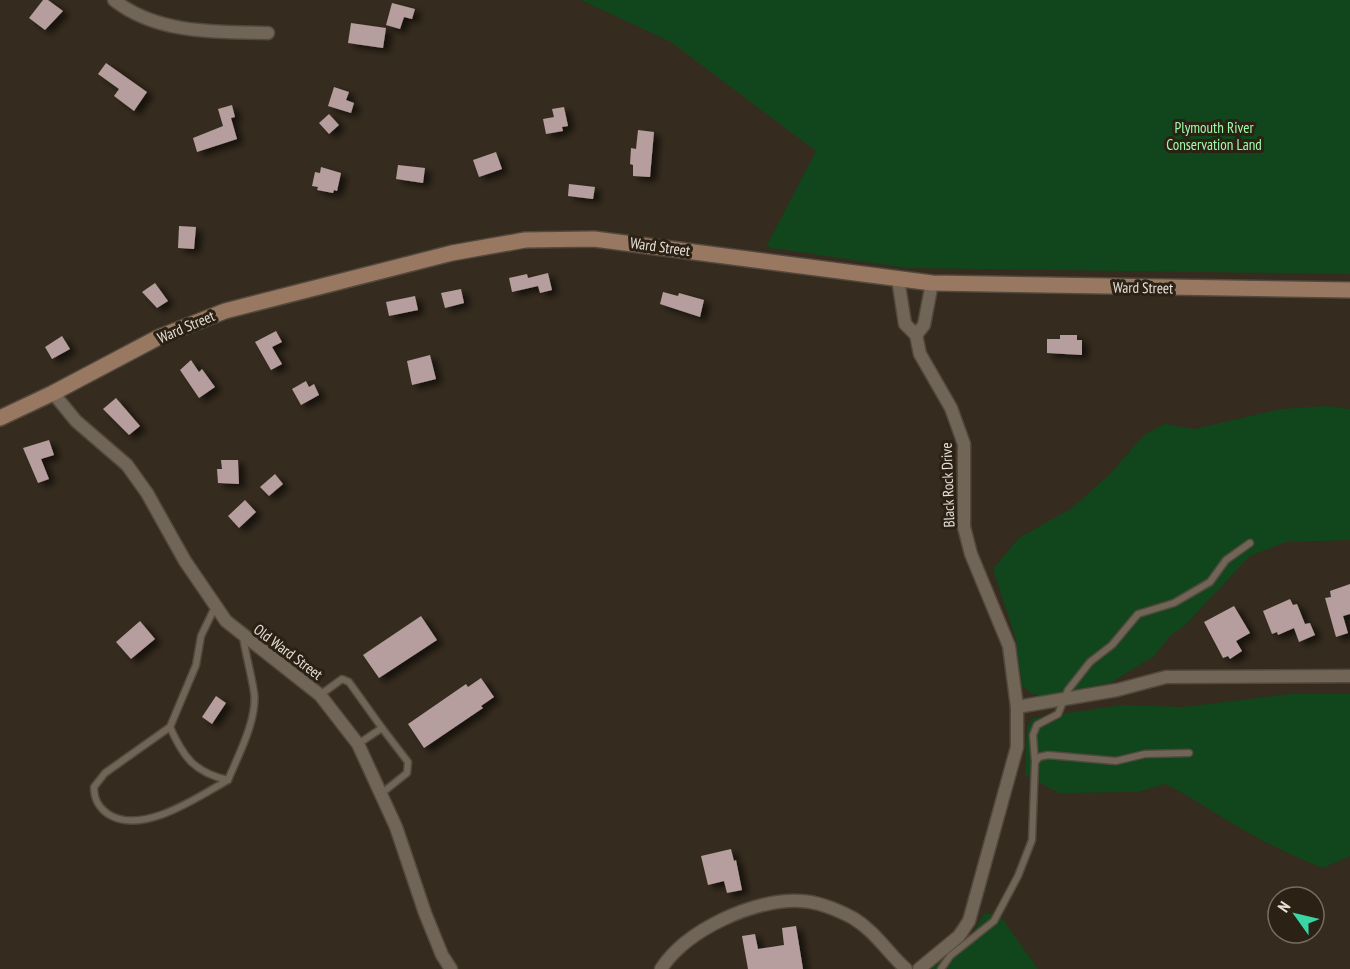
<svg xmlns="http://www.w3.org/2000/svg" width="1350" height="969" font-family="'PT Sans Narrow',sans-serif">
<defs>
<filter id="shadow"><feDropShadow dx="6" dy="4" stdDeviation="3" flood-color="#0009"/></filter>
</defs>
<rect width="100%" height="100%" fill="#352b1e"/>
<g fill="#11461d">
<polygon points="581,0 1350,0 1350,274 907,268 766,247 816,151 671,42"/>
<polygon points="1328,406 1350,409 1350,540 1286,542 1250,556 1182,628 1171,635 1154,656 1110,683 1042,696 1032,694 1022,686 1016,640 993,569 1019,538 1072,508 1111,473 1143,436 1164,424 1194,429 1281,409"/>
<path d="M 1290,694 L 1350,694 L 1350,856 L 1323,868 C 1291,855 1259,840 1230,822 C 1208,809 1188,795 1165,784 L 1137,792 L 1059,793 L 1025,775 L 1027,727 L 1033,718 L 1122,705 L 1183,707 Z"/>
<polygon points="998,913 1038,969 931,969 971,936 984,914"/>
</g>
<g fill="#b59e9d" filter="url(#shadow)">
<polygon points="43,0 48,0 63,11 45,30 29,18"/>
<polygon points="392,3 415,9 412,19 404,17 400,29 386,25"/>
<polygon points="351,23 386,28 383,48 348,43"/>
<polygon points="106,63 147,92 134,111 114,96 119,89 98,74"/>
<polygon points="334,87 349,92 346,100 354,103 351,113 328,106"/>
<polygon points="232,105 235,117 231,118 237,139 197,152 193,138 223,126 218,109"/>
<polygon points="564,107 568,126 562,127 563,131 546,134 543,119 554,117 552,109"/>
<polygon points="329,114 339,125 329,134 319,123"/>
<polygon points="638,130 654,132 650,177 633,176 633,165 630,164 631,148 636,149"/>
<polygon points="496,152 502,169 479,177 473,160"/>
<polygon points="398,165 425,168 423,183 396,179"/>
<polygon points="321,167 341,173 337,191 334,190 333,193 317,190 318,187 312,186 315,172 320,173"/>
<polygon points="569,184 595,187 593,199 568,196"/>
<polygon points="179,226 196,227 194,249 178,248"/>
<polygon points="548,273 552,290 540,293 538,286 512,292 509,278 527,274 528,278"/>
<polygon points="155,283 168,301 157,308 142,292"/>
<polygon points="461,289 464,303 445,308 441,293"/>
<polygon points="663,292 678,296 679,293 704,300 700,317 660,304"/>
<polygon points="415,296 418,310 389,316 386,302"/>
<polygon points="276,331 282,342 272,347 282,364 271,370 255,342"/>
<polygon points="1060,335 1077,335 1077,340 1082,340 1082,355 1047,353 1047,339 1060,339"/>
<polygon points="62,336 70,349 52,359 45,347"/>
<polygon points="430,355 436,379 412,385 407,361"/>
<polygon points="191,360 199,372 202,369 215,387 199,398 180,370"/>
<polygon points="306,381 309,387 314,384 319,395 301,405 292,389"/>
<polygon points="116,398 140,426 129,435 103,409"/>
<polygon points="49,440 54,455 41,459 49,479 38,483 23,448"/>
<polygon points="221,460 238,460 239,484 218,483 217,469 222,469"/>
<polygon points="275,474 283,484 269,496 260,487"/>
<polygon points="245,500 256,512 239,528 228,516"/>
<polygon points="1350,584 1350,614 1343,616 1348,633 1336,637 1325,598 1331,597 1330,591"/>
<polygon points="1290,599 1293,605 1297,604 1305,624 1310,623 1315,635 1299,642 1294,628 1278,635 1277,632 1272,634 1263,611"/>
<polygon points="1234,606 1250,633 1236,641 1242,651 1230,659 1228,656 1223,658 1204,622"/>
<polygon points="421,616 437,640 379,678 363,655"/>
<polygon points="140,621 155,639 131,659 116,642"/>
<polygon points="481,678 494,697 481,706 483,708 424,748 408,724 466,684 468,687"/>
<polygon points="216,696 226,703 212,724 202,717"/>
<polygon points="731,849 734,861 736,860 742,890 727,893 724,881 708,885 701,856"/>
<polygon points="796,926 803,969 748,969 742,936 755,934 758,949 784,945 782,928"/>
</g>
<g fill="none" stroke-linecap="round" stroke-linejoin="round">
<g stroke="#52483d" stroke-width="9">
<g id="lane">
<path d="M 215,607 L 201,636 L 196,665 L 170,727 C 183,757 195,773 228,780 C 238,756 258,718 254,692 C 251,673 246,656 243,637"/>
<polyline points="320,695 342,679 349,682 382,728"/>
<path d="M 170,727 L 105,773 L 94,787 C 94,799 98,807 108,814 C 142,836 198,797 228,780"/>
<polyline points="358,744 382,728 408,762 407,773 382,793"/>
<polyline points="1036,761 1039,757 1048,755 1116,761 1145,754 1189,753"/>
<polyline points="941,969 950,956 994,921 1018,876 1032,840 1035,762 1033,735 1037,725 1058,714 1068,690 1090,662 1112,645 1138,614 1174,603 1210,582 1226,560 1250,543"/>
</g>
</g>
<g stroke="#52483d" stroke-width="15">
<g id="street">
<path d="M 114,0 C 157,34 216,32 268,33"/>
<polyline points="898,279 905,324 916,335 920,354 951,408 964,444 964,527 971,554 1009,646 1017,707 1017,747 969,921 959,936 919,969"/>
<polyline points="916,335 924,325 932,283"/>
<polyline points="53,393 76,421 127,465 147,493 185,561 226,621 320,695 358,744 396,827 425,913 442,955 451,969"/>
<polyline points="1017,707 1117,690 1166,677 1350,676"/>
<path d="M 661,969 C 686,930 755,898 801,901 C 819,902 838,910 853,918 C 875,931 888,953 906,969"/>
</g>
</g>
<g stroke="#52483d" stroke-width="18">
<polyline id="secondary" points="0,418 53,393 159,337 225,311 452,253 525,240 594,239 932,283 1350,290"/>
</g>
<use href="#lane" stroke="#706556" stroke-width="6"/>
<use href="#street" stroke="#706556" stroke-width="12"/>
<use href="#secondary" stroke="#987861" stroke-width="15"/>
</g>
<g text-anchor="middle" stroke-width="6" stroke-linejoin="round" paint-order="stroke">
<g font-size="15" fill="#9efbaa" stroke="#2b2114">
<text x="1214" y="133">Plymouth River<tspan x="1214" dy="17">Conservation Land</tspan></text>
</g>
<g font-size="15" fill="#e7e0d8" stroke="#2b2114">
<text transform="translate(660 247) rotate(8)" y="5">Ward Street</text>
<text transform="translate(1143 288) rotate(1)" y="5">Ward Street</text>
<text transform="translate(186 327) rotate(-23)" y="5">Ward Street</text>
<text transform="translate(948 485) rotate(-92)" y="5">Black Rock Drive</text>
<text transform="translate(288 652) rotate(37)" y="5">Old Ward Street</text>
</g>
</g>
<g transform="translate(1296 915) rotate(304)"><circle r="28" fill="#2b2114" stroke="#766d62" stroke-width="1.5"/>
<path d="M0-4.5L10 22L0 15L-10 22Z" fill="#3ad4a5"/>
<text y="-9" font-size="16" font-weight="bold" text-anchor="middle" fill="#e7e0d8">N</text>
</g>
</svg>
